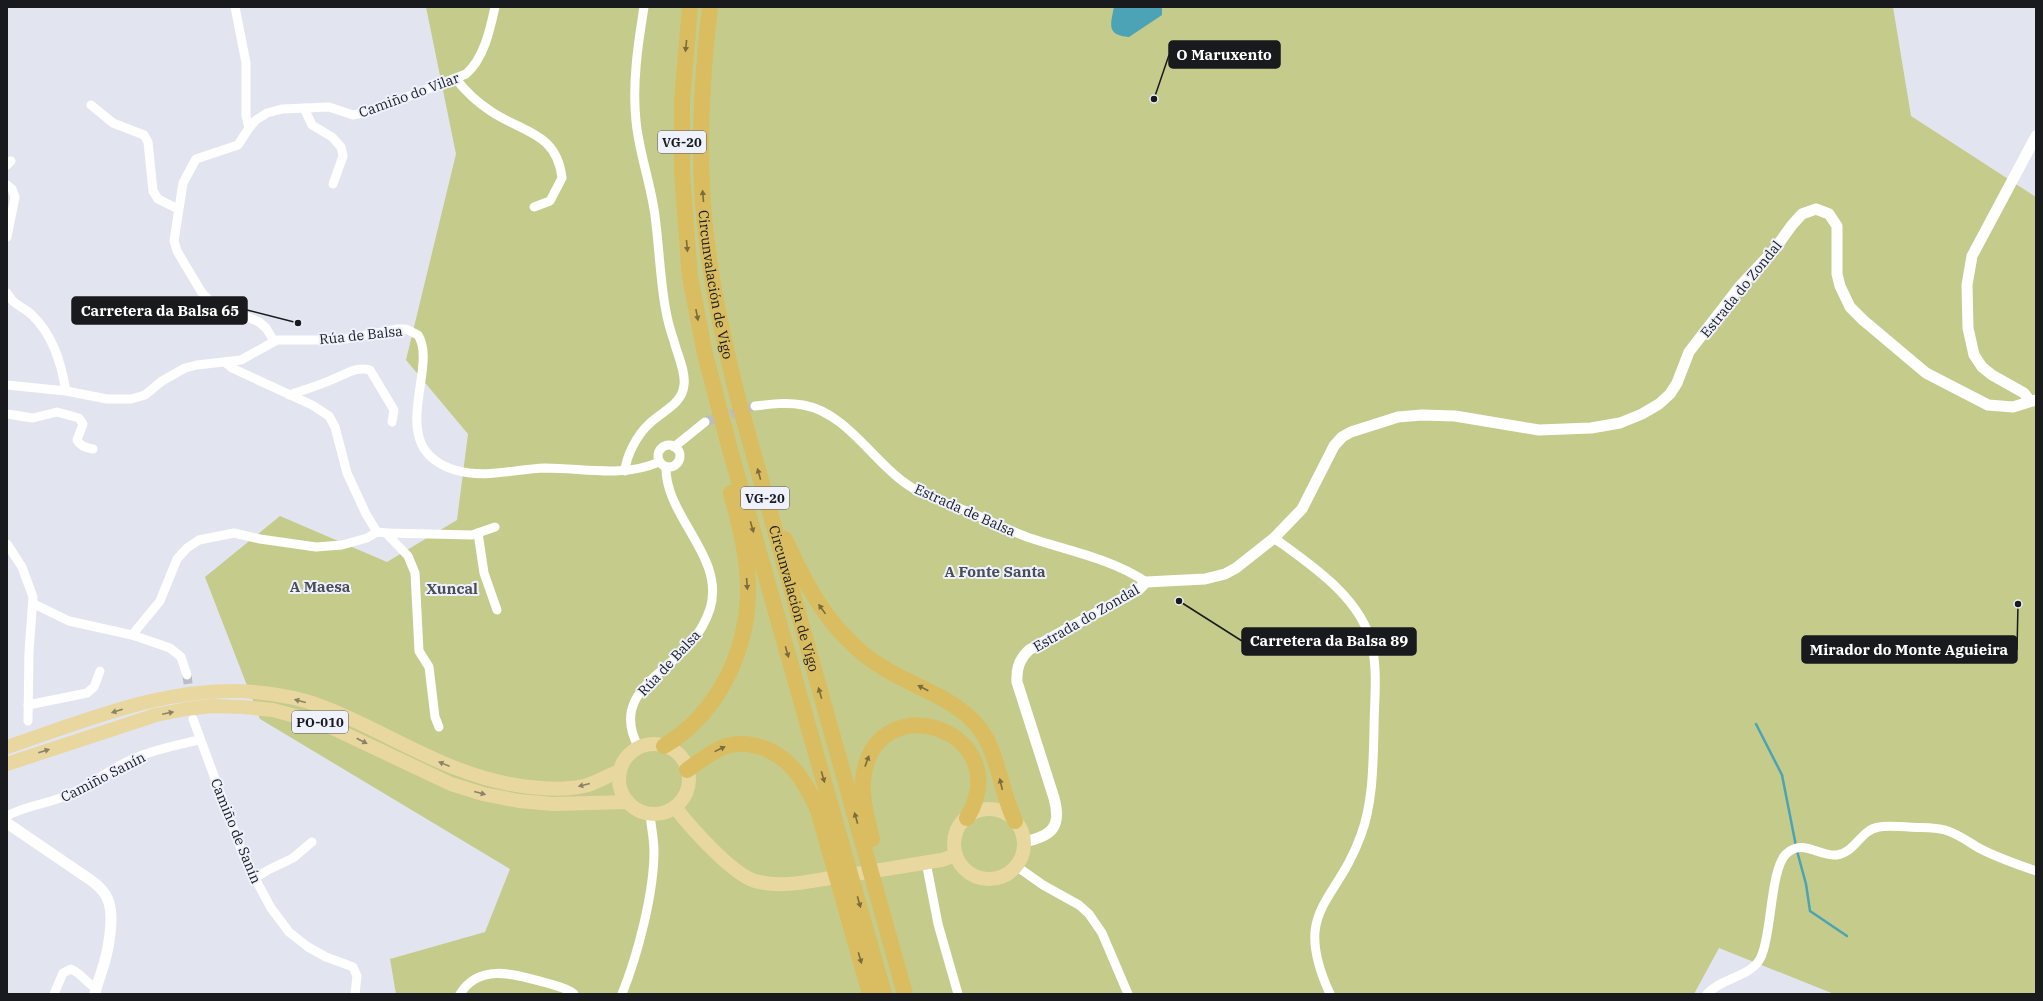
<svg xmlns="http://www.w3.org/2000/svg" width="2043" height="1001" font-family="'IBM Plex Serif',serif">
<rect width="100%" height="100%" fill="#e2e5f0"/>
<polygon fill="#c5cb8a" points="426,7 1893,7 1911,116 2036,197 2036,994 1834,994 1719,948 1694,994 396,994 390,959 485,932 510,869 260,719 205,577 280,516 387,562 457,520 468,434 406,360 456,154"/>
<path fill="#4ca3b6" d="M 1114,7 L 1162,7 L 1162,15 L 1129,37 C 1107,35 1110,26 1114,7 Z"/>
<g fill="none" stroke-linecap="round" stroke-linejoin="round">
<g stroke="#4ca3b6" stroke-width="2.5">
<polyline points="1756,724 1782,775 1796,846"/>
<polyline points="1797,851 1806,884 1810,911 1847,936"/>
</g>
<g stroke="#babcc6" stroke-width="9" stroke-dasharray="9 4.5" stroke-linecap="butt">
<polyline points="705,422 755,406"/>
<polyline points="187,675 190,699"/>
</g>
<g stroke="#fff" stroke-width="9">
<polyline points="235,7 246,63 246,116 249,128"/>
<path d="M 456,79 C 466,92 478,103 492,112 C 524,133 557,133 562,178 L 550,201 L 534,207"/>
<polyline points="91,105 113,123 144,135 148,142 153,191 158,199 178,209"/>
<polyline points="304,108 312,125 332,137 341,147 343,156 333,184"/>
<polyline points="7,165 11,161"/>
<polyline points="7,185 12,189 15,197 7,237"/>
<path d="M 7,293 C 14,306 23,306 32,315 C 53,335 61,363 66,391"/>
<path d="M 274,341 L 266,328 L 259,322 L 210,301 L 202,293 L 177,251 L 174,241 L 183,183 L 196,159 L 238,145 L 249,128 L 256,120 L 267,113 L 282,109 L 329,107 L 353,115 L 368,112 L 466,74 C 484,58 490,30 495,7"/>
<polyline points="225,362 232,368 312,405 329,416 335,427 347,473 366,514 377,532"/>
<path d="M 7,385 L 66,391 L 107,399 L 131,399 L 145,395 L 162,381 L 185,368 L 197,365 L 241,360 L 277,340 L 340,340 L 398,329 L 406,329 L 418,335 C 434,359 407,410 421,443 C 427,457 441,466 455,470 C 486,479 514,469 545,468 C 584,468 623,478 659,462"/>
<path d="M 289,395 C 303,390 318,386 331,380 C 345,375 355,366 370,370 L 394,410 L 392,422"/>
<path d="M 755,406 C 771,404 787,402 803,405 C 850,413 877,470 918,491 C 936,499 954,506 972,513 C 992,522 1012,532 1033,539 C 1070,551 1114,560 1146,582"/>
<path d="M 7,414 L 33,418 L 57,412 L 79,418 L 83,424 L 77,440 C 80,446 86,448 93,449"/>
<circle cx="669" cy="456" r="11"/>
<polyline points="674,447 705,422"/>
<path d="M 625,471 C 626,456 637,435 649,424 C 662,411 682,405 684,385 C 686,372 677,354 674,341 C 670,330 667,318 665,306 C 660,276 659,246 655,216 C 651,184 639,153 636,121 C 632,84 638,44 644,7"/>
<polyline points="377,532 386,533 408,556 415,573 419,651 429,667 435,717 439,727"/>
<polyline points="386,533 472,535 495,527"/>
<polyline points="478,533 484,573 497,610"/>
<path d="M 1274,538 C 1311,565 1362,598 1372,646 C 1378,673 1374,703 1374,730 C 1373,765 1373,803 1361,835 C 1336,905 1291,909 1330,994"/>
<polyline points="7,544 22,567 33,597 29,652 28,721"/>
<polyline points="34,604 69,621 132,635 170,648 181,657 187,675"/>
<polyline points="132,635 160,601 177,559 187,548 199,540 234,533 260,539 316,547 342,545 367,538 377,532"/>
<polyline points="28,705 87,693 94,687 100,671"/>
<polyline points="193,719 245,860 271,908 289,932 308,947 326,957 353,967 357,976 355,994"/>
<path d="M 639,748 C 610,696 662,676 691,643 C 699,633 706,621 710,609 C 726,557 665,517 666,467"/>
<path d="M 7,816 C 24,806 48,804 68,795 C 91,785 111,768 135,758 C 155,749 177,745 199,740"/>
<polyline points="926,862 938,924 958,994"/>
<polyline points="1016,866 1043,885 1079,905 1089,914 1102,933 1128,994"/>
<polyline points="254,879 268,870 293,858 312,842"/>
<path d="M 54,994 L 63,973 L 71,969 C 82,974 85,982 96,988"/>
<path d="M 460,994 C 479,963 514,974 543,982 C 553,985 566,987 574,994"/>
<path d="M 622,994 C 638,954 654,893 654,851 C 654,839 651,826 650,814"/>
<path d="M 1707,994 C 1721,978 1752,977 1761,957 C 1772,934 1770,870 1786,854 C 1803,838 1819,857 1837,855 C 1856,852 1860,830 1879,827 C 1889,825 1899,827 1909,827 C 1920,828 1934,827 1945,830 C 1958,834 1966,840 1977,847 C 1995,857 2016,864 2036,871"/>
</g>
<g stroke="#fff" stroke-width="11">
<polyline points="2030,401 2024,393 1992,375 1982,367 1974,355 1968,328 1967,285 1972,256 2036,136"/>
<path d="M 7,823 L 92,881 C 99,886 105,892 108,900 C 115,917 108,953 102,970 C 100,978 96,986 95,994"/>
<path d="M 1024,842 C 1052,836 1062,827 1054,798 L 1017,682 C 1016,669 1019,659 1029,650 L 1138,590 L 1146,582 L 1205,579 L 1225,574 L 1236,568 L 1274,538 L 1302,509 L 1334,446 L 1342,437 L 1351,432 L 1398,417 L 1422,415 L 1455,416 L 1539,430 L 1591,428 L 1620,423 L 1642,414 L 1659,404 L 1670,394 L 1677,383 L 1689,352 L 1740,286 L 1774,250 L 1792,225 L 1802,214 L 1816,209 L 1829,214 L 1837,226 L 1837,274 L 1840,286 L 1850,307 L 1863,320 L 1926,373 L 1988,405 L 2013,407 L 2036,400"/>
</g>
<g stroke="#e9d7a0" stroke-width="14">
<circle cx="654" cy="779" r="35"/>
<path d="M 7,747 C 85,721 171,684 254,692 C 278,694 304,699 326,708 C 396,736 453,779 530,787 C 548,789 567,790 584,786 C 597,783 608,775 620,771"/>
<polyline points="7,764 156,715 186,709 212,706 243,707 273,710 324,724 451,784 483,794 519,801 553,804 628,802"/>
<path d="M 675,807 C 690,827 732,874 755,881 C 783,889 814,880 842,876 C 876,871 909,865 942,860 L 956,855"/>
<circle cx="989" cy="844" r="35"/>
</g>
<g stroke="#dabd60" stroke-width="16">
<polyline points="690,7 682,101 682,173 690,277 705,354 729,446 884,994"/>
<path id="s1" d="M 710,7 C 703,66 699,126 702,186 C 705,256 720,326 737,395 L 905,994"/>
<path d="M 785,539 C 808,591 836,641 887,670 C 916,687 952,698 975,723 C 999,749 999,789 1015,821"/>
<path d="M 664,746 C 716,715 746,655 748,595 C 749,561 740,525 731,493"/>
<path d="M 687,770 C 700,761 712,751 726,746 C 736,743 747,743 757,746 C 789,754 805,781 818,810 L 870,994"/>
<path d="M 872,839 C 867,818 860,795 864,773 C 880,684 1018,732 967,818"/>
</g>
</g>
<defs><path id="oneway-solid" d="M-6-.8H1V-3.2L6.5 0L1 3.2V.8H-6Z"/></defs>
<g fill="#7a6c3f">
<use href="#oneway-solid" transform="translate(686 46) rotate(96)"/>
<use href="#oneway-solid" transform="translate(703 196) rotate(-95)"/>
<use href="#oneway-solid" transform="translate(687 246) rotate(85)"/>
<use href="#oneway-solid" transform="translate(697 315) rotate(79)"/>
<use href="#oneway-solid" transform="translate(759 474) rotate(-106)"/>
<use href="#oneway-solid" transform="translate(752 527) rotate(74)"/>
<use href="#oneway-solid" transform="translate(747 584) rotate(86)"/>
<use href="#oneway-solid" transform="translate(822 609) rotate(-126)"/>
<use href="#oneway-solid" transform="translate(787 652) rotate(74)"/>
<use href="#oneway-solid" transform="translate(923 688) rotate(-153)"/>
<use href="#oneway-solid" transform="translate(820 693) rotate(-106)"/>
<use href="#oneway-solid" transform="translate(720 749) rotate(-26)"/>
<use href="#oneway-solid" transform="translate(867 761) rotate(-70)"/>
<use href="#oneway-solid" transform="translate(823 777) rotate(74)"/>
<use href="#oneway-solid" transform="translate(1001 784) rotate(-103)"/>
<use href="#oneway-solid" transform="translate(856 818) rotate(-106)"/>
<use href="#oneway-solid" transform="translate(859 902) rotate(74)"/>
<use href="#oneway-solid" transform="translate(860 958) rotate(74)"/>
</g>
<g fill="#8b8266">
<use href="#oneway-solid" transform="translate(300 701) rotate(-165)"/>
<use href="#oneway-solid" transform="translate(117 711) rotate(163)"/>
<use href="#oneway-solid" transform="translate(168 713) rotate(-12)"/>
<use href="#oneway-solid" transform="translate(362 741) rotate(27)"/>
<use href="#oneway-solid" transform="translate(44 751) rotate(-18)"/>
<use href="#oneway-solid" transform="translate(444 764) rotate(-158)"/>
<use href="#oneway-solid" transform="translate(584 785) rotate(166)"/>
<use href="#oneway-solid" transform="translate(480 793) rotate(15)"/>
</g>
<g text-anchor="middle" stroke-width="4" stroke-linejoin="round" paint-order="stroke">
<g fill="#eff2fd" stroke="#595b61" stroke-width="1">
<rect x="658" y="131" width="48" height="22" rx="3"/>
<rect x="741" y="487" width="48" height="22" rx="3"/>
<rect x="292" y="711" width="56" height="22" rx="3"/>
</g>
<g font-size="13" font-weight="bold" fill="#191a1e">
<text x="682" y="147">VG-20</text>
<text x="765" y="503">VG-20</text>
<text x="320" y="727">PO-010</text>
</g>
<g font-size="14" fill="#191a1e" stroke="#eff2fd">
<text transform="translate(409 95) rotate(-20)" y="5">Camiño do Vilar</text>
<text dy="5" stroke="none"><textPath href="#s1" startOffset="279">Circunvalación de Vigo</textPath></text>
<text transform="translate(1741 289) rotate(-51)" y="5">Estrada do Zondal</text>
<text transform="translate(361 335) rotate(-6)" y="5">Rúa de Balsa</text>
<text transform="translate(965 510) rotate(24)" y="5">Estrada de Balsa</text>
<text dy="5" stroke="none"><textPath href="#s1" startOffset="603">Circunvalación de Vigo</textPath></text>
<text transform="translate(1086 618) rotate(-30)" y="5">Estrada do Zondal</text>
<text transform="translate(669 663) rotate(-47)" y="5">Rúa de Balsa</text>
<text transform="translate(103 777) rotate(-27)" y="5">Camiño Sanín</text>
<text transform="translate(236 831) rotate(68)" y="5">Camiño de Sanín</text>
</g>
<g font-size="15" font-weight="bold" fill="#4b4d56" stroke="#eff2fd">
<text x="995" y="577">A Fonte Santa</text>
<text x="320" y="592">A Maesa</text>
<text x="452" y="594">Xuncal</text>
</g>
</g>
<path fill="none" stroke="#191a1e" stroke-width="1.5" d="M1154 99L1169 55M298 323L247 310M1179 601L1242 641M2018 604L2017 650"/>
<g fill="#191a1e" stroke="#eff2fd" stroke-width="1.5">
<circle cx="1154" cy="99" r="4"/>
<circle cx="298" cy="323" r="4"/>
<circle cx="1179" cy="601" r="4"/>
<circle cx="2018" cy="604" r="4"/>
</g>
<g fill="#191a1e" stroke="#191a1e" stroke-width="1.5">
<rect x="1169" y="41" width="111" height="27" rx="4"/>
<rect x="72" y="297" width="175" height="27" rx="4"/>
<rect x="1242" y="628" width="174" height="27" rx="4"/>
<rect x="1802" y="636" width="215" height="27" rx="4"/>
</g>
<g font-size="15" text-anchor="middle" font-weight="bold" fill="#fff">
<text x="1224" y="60">O Maruxento</text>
<text x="160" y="316">Carretera da Balsa 65</text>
<text x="1329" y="646">Carretera da Balsa 89</text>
<text x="1909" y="655">Mirador do Monte Aguieira</text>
</g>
<rect width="2043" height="1001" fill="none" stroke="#191a1e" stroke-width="16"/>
</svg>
